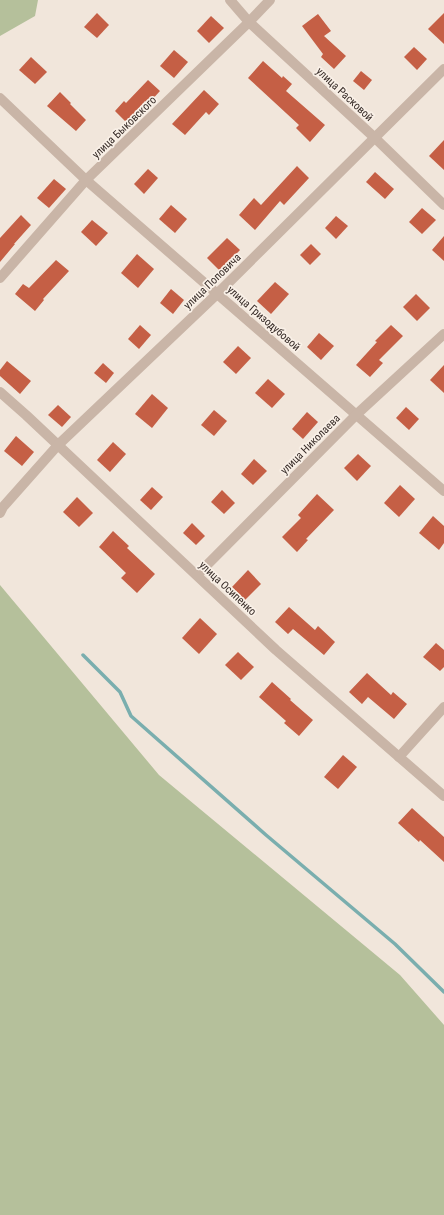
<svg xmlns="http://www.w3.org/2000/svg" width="444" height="1215" font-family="'Roboto Condensed',sans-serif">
<rect width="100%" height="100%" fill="#f1e6db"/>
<g fill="#b5c09b">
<polygon points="0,0 38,0 35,16 0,36"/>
<polygon points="0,585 159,775 400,975 444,1025 444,1215 0,1215"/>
</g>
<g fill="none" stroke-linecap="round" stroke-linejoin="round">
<polyline stroke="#7aaeae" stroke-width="3.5" points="83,655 120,692 131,716 266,835 395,944 444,992"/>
</g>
<g fill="#c55f45">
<polygon points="97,13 109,25 97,38 84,27"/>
<polygon points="444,13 444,44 428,29"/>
<polygon points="318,14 331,31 324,36 346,56 334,69 321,57 323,54 302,26"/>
<polygon points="211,16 224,28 209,43 197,31"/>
<polygon points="414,47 427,59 417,70 404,57"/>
<polygon points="174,50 188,62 174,78 160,66"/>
<polygon points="31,57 47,72 35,84 19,70"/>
<polygon points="263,61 282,78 283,76 292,84 286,91 325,125 310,142 296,128 299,125 248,78"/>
<polygon points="361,71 372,80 364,90 353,81"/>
<polygon points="148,80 160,91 148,104 145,101 126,122 115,111 124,101 126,103"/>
<polygon points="204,90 219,104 209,115 206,112 185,135 172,124"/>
<polygon points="60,92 71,103 70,104 86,120 76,131 47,106"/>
<polygon points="444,140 444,170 429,156"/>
<polygon points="297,166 309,178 284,205 280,201 255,230 239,215 254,198 261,205"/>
<polygon points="148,169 158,178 144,194 134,184"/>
<polygon points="375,172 394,189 385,199 366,182"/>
<polygon points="54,179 66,189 49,208 37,198"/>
<polygon points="171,205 187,219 175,233 159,219"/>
<polygon points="422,208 436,220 422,234 409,222"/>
<polygon points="21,215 31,225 14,244 15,244 0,262 0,238"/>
<polygon points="336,216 348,226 336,239 325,228"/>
<polygon points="92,220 108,233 96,246 81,232"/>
<polygon points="444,236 444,261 432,250"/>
<polygon points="227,238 240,250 220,271 207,258"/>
<polygon points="311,244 321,254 310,265 300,255"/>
<polygon points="137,254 154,269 138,288 121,273"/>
<polygon points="56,260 69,271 43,299 44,300 35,311 15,294 23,284 29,288"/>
<polygon points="275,282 289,294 271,314 257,301"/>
<polygon points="171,289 184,300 173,314 160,303"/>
<polygon points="416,294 430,308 417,321 403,307"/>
<polygon points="140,325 151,335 139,349 128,339"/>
<polygon points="391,325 403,336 379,360 383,363 370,377 356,365 377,342 375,341"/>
<polygon points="319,333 334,346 321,360 307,347"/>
<polygon points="238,346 251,358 236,374 223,362"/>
<polygon points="7,361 31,381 20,394 0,376 0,370"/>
<polygon points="103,363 114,373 106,383 94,373"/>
<polygon points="444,365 444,393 430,380"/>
<polygon points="268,379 285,394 272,408 255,393"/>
<polygon points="152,394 168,408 152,428 135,414"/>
<polygon points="58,405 71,417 62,427 48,415"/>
<polygon points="406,407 419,419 409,430 396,418"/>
<polygon points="214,410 227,421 214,436 201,425"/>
<polygon points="307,412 318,422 303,439 292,429"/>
<polygon points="16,436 34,452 22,466 4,451"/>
<polygon points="113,442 126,454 110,472 97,460"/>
<polygon points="358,454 371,466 357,481 344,468"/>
<polygon points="254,459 267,471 253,485 241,474"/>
<polygon points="400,485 415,499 399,517 384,503"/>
<polygon points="152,487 163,497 151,510 140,500"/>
<polygon points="222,490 235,503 224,514 211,502"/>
<polygon points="317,494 334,510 306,539 308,540 297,552 282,537 301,518 298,515"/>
<polygon points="77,497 93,513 79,527 63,512"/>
<polygon points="433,516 444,526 444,543 439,550 419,533"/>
<polygon points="192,523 205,536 196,545 183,533"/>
<polygon points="113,531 129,546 127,548 155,574 137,593 121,578 126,573 99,547"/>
<polygon points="248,570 261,584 245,600 232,587"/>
<polygon points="289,607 315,630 318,626 335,642 324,655 293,629 288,634 275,622"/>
<polygon points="200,618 217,634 199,654 182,638"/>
<polygon points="436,643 444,650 444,667 440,671 423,657"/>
<polygon points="238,652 254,667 241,680 225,665"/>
<polygon points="367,673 391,695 393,692 407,704 394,719 368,697 362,704 349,692"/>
<polygon points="272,682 291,699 290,700 313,720 299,736 284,723 286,721 259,697"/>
<polygon points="343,755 357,767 338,789 324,777"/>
<polygon points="412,808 444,837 444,862 420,840 419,842 398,823"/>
</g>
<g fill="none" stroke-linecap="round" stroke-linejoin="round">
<g stroke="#c9b5a7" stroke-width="10">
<polyline points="230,0 249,22 375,138 444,205"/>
<polyline points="0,98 86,180 444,491"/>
<polyline points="0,278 86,180 249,22 270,0"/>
<polyline points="0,392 26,415 276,650 444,796"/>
<polyline points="0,513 3,507 58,445 217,294 444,69"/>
<polyline points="197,575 357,414 444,334"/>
<polyline points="399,757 444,707"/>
</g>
</g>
<g text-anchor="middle" stroke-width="3.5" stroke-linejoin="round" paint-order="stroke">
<g font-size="11" fill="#362b27" stroke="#f9f0e7">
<text transform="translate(345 94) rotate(43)" y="4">улица Расковой</text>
<text transform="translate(124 127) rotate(-44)" y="4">улица Быковского</text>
<text transform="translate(212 281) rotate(-44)" y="4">улица Поповича</text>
<text transform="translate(264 318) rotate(41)" y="4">улица Гризодубовой</text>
<text transform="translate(310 444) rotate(-45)" y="4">улица Николаева</text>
<text transform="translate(228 588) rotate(43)" y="4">улица Осипенко</text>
</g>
</g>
</svg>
